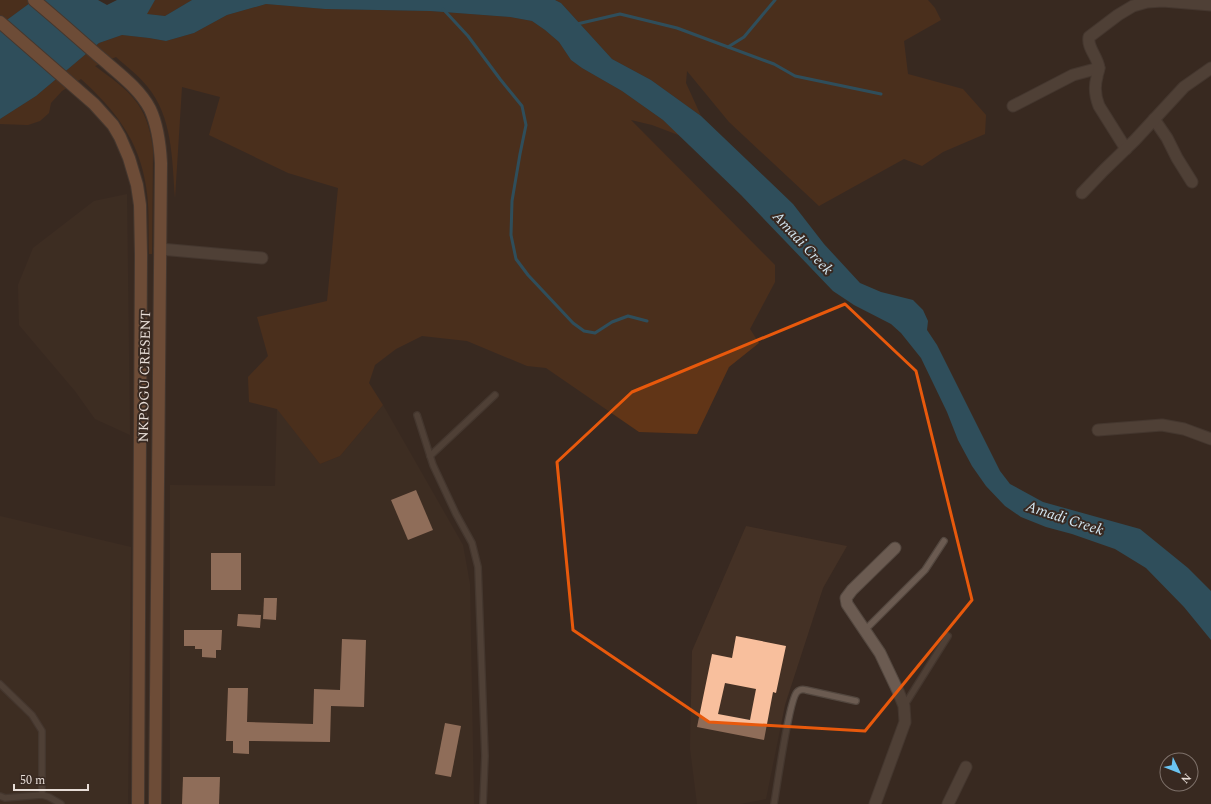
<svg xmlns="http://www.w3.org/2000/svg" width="1211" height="804" font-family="Spectral,serif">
<rect width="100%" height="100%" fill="#382921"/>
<g fill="#443125">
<polygon points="127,194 130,435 95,419 75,391 19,325 18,285 33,248 94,201"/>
<polygon points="383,405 463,545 470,584 474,804 170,804 170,485 275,486 277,408 320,464 340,456"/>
<polygon points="0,516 131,547 128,804 0,804"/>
<polygon points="746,526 847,546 823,588 785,705 766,799 740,804 697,804 690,748 692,651"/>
</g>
<g fill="#613517">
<polygon points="0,0 34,0 0,25"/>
<polygon points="155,0 192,0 165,16 146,14"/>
<polygon points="555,0 928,0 935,8 941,20 904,41 908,74 963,89 986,115 985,134 943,152 922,166 904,159 819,206 729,122 687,71 686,83 701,116 651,80 612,59 561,3"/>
<path d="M 266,4 L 325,9 L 430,11 L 510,17 L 532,21 L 545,30 L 559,42 L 571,60 L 582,68 L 622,91 L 663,120 L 681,136 L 652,125 L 631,120 L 775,265 L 775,282 L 750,329 L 759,343 L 729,367 L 697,434 L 639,432 L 546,368 L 527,366 L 467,341 L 422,336 L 396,349 L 375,365 L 369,383 L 383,405 L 340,456 L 320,464 L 277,409 L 249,402 L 248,377 L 268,356 L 257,317 L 327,301 L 338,188 L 288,173 L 209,135 L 220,97 L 182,87 L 175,198 C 172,160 173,117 147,86 C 138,75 126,66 116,57 L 95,66 C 130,92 147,103 153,149 L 152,254 L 149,254 C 148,232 150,208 146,186 C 139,140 115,110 81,79 L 62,91 L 51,103 L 49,113 L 40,121 L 28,125 L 0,124 L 0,119 L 36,96 L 99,43 L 122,35 L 149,38 L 166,41 L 194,33 L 227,15 Z"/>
</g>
<polygon fill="#247ba2" points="34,0 98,0 107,5 117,0 155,0 147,14 165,16 192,0 555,0 561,3 612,59 651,80 701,116 793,204 824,244 860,283 881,292 913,300 923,310 928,321 927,330 937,345 1000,471 1010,484 1043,502 1140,529 1188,568 1211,591 1211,640 1184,607 1146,568 1115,549 1072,534 1046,527 1021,517 1005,506 986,486 972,466 958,440 947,412 921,358 901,333 891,324 854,305 833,291 741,195 663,120 622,91 582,68 571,60 559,42 545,30 532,21 510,17 430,11 325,9 266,4 227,15 194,33 166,41 149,38 122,35 99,43 36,96 0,119 0,25"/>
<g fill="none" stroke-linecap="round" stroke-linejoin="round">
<g stroke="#247ba2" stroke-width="3">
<polyline points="443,9 468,36 500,79 522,106 526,125 520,154 512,201 511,235 516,259 528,275 573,323 584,331 595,333 612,322 628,316 647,321"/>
<polyline points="577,24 620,14 677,28 774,64 795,76 881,94"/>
<polyline points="728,47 744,37 775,0"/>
</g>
</g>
<g fill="#f8bf9d" fill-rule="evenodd">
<polygon points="416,490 433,530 408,540 391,500"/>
<rect x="211" y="553" width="30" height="37"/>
<polygon points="264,598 277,598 276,620 263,619"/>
<polygon points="238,614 261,615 260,628 237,626"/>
<polygon points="184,630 222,630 221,650 216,650 216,658 202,657 202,649 195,649 195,646 184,646"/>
<path d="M 736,636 L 786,646 L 776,693 L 773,692 L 764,740 L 697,727 L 712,654 L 732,658 ZM 725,683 L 756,689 L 750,720 L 718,714 Z"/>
<polygon points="342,639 366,640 364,707 331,706 330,742 249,741 249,754 233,753 233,741 226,741 228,688 248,688 247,722 313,724 314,689 340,690"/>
<polygon points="445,723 461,726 451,777 435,774"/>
<polygon points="183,777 220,777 219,804 182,804"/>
</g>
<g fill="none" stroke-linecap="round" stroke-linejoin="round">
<g stroke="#53473f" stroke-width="8">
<g id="lane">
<polyline points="417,415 433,465 456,514 472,543 478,567 485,756 483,804"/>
<polyline points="430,456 495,395"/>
<polyline points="865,630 925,570 944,541"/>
<polyline points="0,684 32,715 42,731 42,795"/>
<polyline points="904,706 948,636"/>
<polyline points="0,796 5,798 42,795 49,797 61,804"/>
<path d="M 774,804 C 777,787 789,700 797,692 C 800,689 803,689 806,690 L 856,701"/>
</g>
</g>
<g stroke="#53473f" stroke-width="13">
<g id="street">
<polyline points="1013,106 1073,75 1099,68"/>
<polyline points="1154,119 1167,138 1177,158 1192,182"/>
<path d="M 1126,149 L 1099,106 C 1095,96 1094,87 1097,77 C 1097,74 1099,71 1099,68 C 1098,57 1087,48 1089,37 L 1118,15 L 1133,6 L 1147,2 L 1163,1 L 1211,5"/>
<polyline points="1082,193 1104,170 1135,140 1184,87 1211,68"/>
<polyline points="160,249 262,258"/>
<polyline points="1098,430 1162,425 1184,429 1211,439"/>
<polyline points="875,804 905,722 904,706 898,691 880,653 847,604 846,598 852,590 895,548"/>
<polyline points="948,804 966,767"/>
</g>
</g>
<g stroke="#53473f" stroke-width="14">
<g id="primary">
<path d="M 34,0 C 57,19 79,39 101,58 C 118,73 139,88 150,109 C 158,126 160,144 161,163 L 155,804"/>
<polyline points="0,22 94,104 113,125 120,137 129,158 137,185 140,205 141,255 138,804"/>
</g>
</g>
<use href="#lane" stroke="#6b5b51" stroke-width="5.5"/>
<use href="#street" stroke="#6b5b51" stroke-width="11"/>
<use href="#primary" stroke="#ad7552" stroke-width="12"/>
</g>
<path d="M0 0H1211V804H0ZM 845,304 L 916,371 L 972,600 L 865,731 L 709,722 L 573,630 L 557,462 L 632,392 Z" fill="#382921" fill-opacity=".55" fill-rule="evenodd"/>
<path fill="none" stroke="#e8590c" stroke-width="3" stroke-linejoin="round" d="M 845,304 L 916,371 L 972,600 L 865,731 L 709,722 L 573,630 L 557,462 L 632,392 Z"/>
<g text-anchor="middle" stroke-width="4" stroke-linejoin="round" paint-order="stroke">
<g font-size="14" fill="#e7ddd7" stroke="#382921">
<text transform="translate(144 376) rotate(-89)" y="5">NKPOGU CRESENT</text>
</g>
<g font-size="15" font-style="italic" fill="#d2e6f1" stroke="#382921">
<text transform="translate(803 243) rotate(47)" y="5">Amadi Creek</text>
<text transform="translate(1065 518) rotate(18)" y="5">Amadi Creek</text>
</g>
</g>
<g transform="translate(1179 772) rotate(133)"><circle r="19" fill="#382921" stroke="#7e716a"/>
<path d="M0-3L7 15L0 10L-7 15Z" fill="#6ac3f1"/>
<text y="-6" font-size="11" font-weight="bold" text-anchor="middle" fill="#e7ddd7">N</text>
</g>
<path d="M14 784v6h74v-6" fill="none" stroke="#e7ddd7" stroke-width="2"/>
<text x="20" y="784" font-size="12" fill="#e7ddd7" stroke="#382921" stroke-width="3" paint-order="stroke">50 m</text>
</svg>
